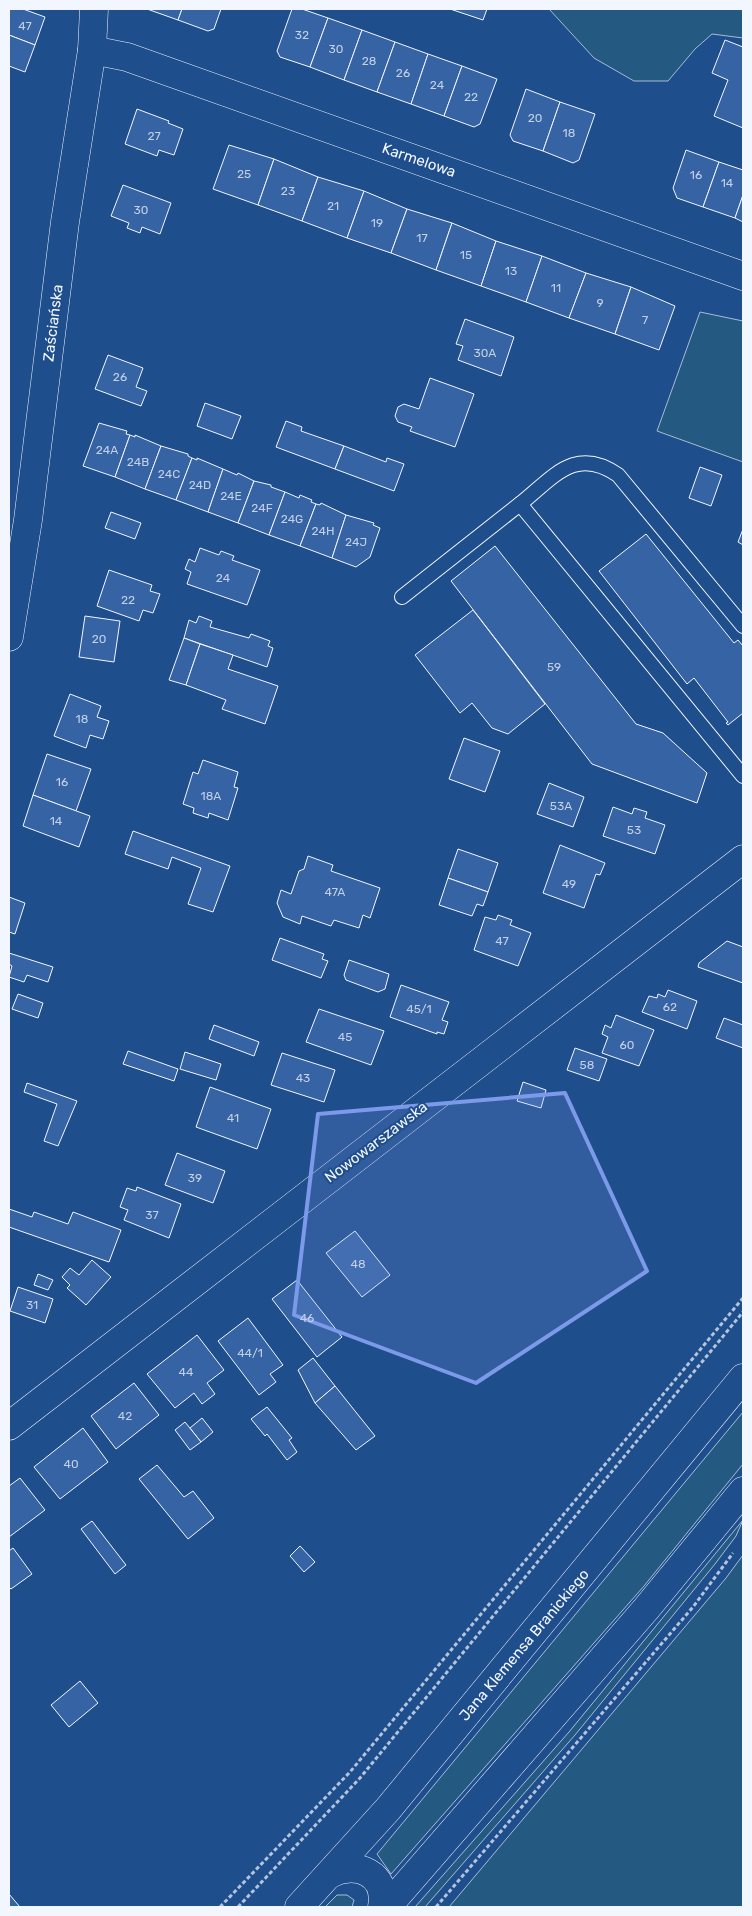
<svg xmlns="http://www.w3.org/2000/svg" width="752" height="1916" font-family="Rubik,sans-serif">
<rect width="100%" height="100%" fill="#1f4e8c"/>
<g fill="#245a82" stroke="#a8bbd7">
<polygon points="549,9 743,9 743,38 712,34 695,49 668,81 634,81 594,58"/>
<polygon points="700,312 743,321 743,462 657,431"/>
<polygon points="743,1412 743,1464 644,1586 391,1874 377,1854"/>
<polygon points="743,1520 736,1536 715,1564 575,1735 425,1907 415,1907 569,1732"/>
<polygon points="743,1555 743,1907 449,1907 726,1578"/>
<polygon points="337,1895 347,1895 354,1900 352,1907 325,1907"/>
</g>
<g fill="#3563a3" stroke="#f2f6ff">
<polygon points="9,9 23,9 45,17 35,45 9,35"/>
<polygon points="147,9 182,9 178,20"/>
<polygon points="182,9 221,9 214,29 208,31 178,20"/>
<polygon points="292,9 302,9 328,18 310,67 280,57 277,51"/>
<polygon points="450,9 487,9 483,20"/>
<polygon points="328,18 362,30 344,80 310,67"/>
<polygon points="362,30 395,42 377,92 344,80"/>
<polygon points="9,35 35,45 25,72 9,66"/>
<polygon points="725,40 743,47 743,128 714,116 728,80 712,73"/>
<polygon points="395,42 428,54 411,104 377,92"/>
<polygon points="428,54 462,66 444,116 411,104"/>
<polygon points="462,66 497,79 480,124 474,127 444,116"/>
<polygon points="526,89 560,102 543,151 513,141 510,135"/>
<polygon points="560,102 595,114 579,160 573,163 543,151"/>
<polygon points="137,109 169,121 168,123 183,129 174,155 159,150 157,156 125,144"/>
<polygon points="229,145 274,159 258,205 213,189"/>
<polygon points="686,150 719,162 703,207 677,198 673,188"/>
<polygon points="274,159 318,177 302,221 258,205"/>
<polygon points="719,162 743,170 743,195 735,218 703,207"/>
<polygon points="318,177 364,191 347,238 302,221"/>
<polygon points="123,185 171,203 160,234 142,227 140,233 127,228 129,223 111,216"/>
<polygon points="364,191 407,209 391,253 347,238"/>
<polygon points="743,195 743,222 735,218"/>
<polygon points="407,209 452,223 436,270 391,253"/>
<polygon points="452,223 496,241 481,286 436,270"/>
<polygon points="496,241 542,256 526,302 481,286"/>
<polygon points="542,256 586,273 569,318 526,302"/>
<polygon points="586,273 631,287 615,334 569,318"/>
<polygon points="631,287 675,306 659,350 615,334"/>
<polygon points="465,319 514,337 501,376 458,360 463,346 456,344"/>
<polygon points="108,355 143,368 136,387 147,391 141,406 95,389"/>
<polygon points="430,378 474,394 455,447 410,431 412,427 398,422 395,416 398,407 404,404 419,409"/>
<polygon points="205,403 241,416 232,439 197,426"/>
<polygon points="286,421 302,427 301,431 344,446 335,469 276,447"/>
<polygon points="99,423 127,431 126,434 130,435 115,477 83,466"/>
<polygon points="130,435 135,437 135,435 161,446 145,489 115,477"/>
<polygon points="161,446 188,454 188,456 192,458 176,500 145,489"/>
<polygon points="344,446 386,462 387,458 404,464 394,491 335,469"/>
<polygon points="192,458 197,460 197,458 223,469 208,512 176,500"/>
<polygon points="700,467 722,475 711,506 689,498"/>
<polygon points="223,469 237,475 238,473 254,481 238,523 208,512"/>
<polygon points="254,481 271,485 271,487 285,492 269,535 238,523"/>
<polygon points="285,492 299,498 300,495 312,500 311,502 316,504 300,546 269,535"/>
<polygon points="321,503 346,515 332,558 300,546 316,504 320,505"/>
<polygon points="111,512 141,523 135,539 105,528"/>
<polygon points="346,515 374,523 373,525 380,528 370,557 356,567 332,558"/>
<polygon points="743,529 743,545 738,542"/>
<polygon points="646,534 734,643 738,640 743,646 743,713 728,725 726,723 728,722 694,678 687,684 599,571"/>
<polygon points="495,546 636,724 663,733 707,773 697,803 592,764 451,581"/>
<polygon points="200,548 219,555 221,551 234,556 232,560 260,570 247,605 187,584 191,572 185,569 189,559 195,562"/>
<polygon points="109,570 152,585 150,591 160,594 153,613 143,610 139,621 97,606"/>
<polygon points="473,610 545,704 508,734 492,728 472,703 460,713 415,655"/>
<polygon points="85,616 120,621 114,662 79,657"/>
<polygon points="199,616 212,621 210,627 249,638 251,634 270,641 268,646 273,648 267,667 184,638 189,620 196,623"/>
<polygon points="184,638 200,644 186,685 169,680"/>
<polygon points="200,644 233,655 228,669 278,686 265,724 222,709 226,700 186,685"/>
<polygon points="70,694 101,706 97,717 109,721 103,739 90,735 86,748 54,736"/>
<polygon points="464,738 500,751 485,792 449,779"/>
<polygon points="47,754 91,769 76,811 33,795"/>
<polygon points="203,760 238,772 234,787 238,788 228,820 209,813 208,818 193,813 194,808 183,804 193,772 198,774"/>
<polygon points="549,783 584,797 573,827 537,814"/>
<polygon points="33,795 90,816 79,847 23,826"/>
<polygon points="613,807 632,814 634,808 647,812 645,818 665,825 655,854 603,836"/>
<polygon points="133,831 230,866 213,912 188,904 201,868 172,857 168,869 125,854"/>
<polygon points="560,845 605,863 600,875 596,874 584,908 543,893"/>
<polygon points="458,849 498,863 488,892 448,878"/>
<polygon points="308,856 333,865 331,871 380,888 370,918 363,915 359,928 334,920 331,926 302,916 300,924 283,917 277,903 281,890 291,894 299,871 304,869"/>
<polygon points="448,878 488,892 483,906 477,904 472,916 439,905"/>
<polygon points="9,897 25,903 15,934 9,932"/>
<polygon points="498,915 512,920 510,925 531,933 518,966 474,950 485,917 496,920"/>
<polygon points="280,938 324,954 322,959 328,961 321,978 272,960"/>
<polygon points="727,941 743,947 743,983 698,967 699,963"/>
<polygon points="9,953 53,967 48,982 27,975 24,982 9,977 12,966 9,964"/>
<polygon points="349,960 389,974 385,989 378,992 346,980 344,975"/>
<polygon points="401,985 449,1002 442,1020 448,1022 444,1034 437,1032 437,1034 390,1017"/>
<polygon points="668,990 697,1001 687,1029 642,1012 649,996 657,998 658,994 665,997"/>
<polygon points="18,994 43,1003 38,1018 12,1009"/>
<polygon points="319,1009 384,1031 371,1065 306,1042"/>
<polygon points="616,1015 654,1030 639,1066 602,1053 608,1037 602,1034 605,1025 611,1028"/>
<polygon points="724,1018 743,1025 743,1048 716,1038"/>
<polygon points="214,1025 259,1042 254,1056 209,1039"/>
<polygon points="575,1048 607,1059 599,1081 567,1070"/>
<polygon points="128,1051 178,1069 174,1081 123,1064"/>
<polygon points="185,1052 221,1064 216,1080 180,1069"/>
<polygon points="282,1053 335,1070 324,1102 271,1085"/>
<polygon points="523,1082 546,1090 541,1108 517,1101"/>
<polygon points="27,1083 77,1101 58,1146 44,1141 57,1104 24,1092"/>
<polygon points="210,1087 271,1109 257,1149 196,1127"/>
<polygon points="177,1153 225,1171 213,1203 165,1185"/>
<polygon points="137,1187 181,1204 169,1238 124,1220 128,1210 120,1207 127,1188 136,1191"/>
<polygon points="9,1209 32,1217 34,1212 68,1224 73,1212 121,1230 109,1262 9,1227"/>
<polygon points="355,1231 390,1275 362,1297 326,1253"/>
<polygon points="92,1260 111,1277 86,1305 67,1288 70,1285 62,1277 70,1268 79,1275"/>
<polygon points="38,1274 53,1280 48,1290 34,1285"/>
<polygon points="297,1280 342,1337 317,1357 272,1299"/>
<polygon points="18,1287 53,1299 45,1323 10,1311"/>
<polygon points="248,1318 283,1365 270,1374 276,1382 259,1395 218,1341"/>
<polygon points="197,1335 224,1370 207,1383 215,1394 202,1404 194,1393 175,1408 147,1374"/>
<polygon points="313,1358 335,1386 315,1403 298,1370"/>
<polygon points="134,1383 159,1415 116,1449 91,1416"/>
<polygon points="335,1386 375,1436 356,1450 315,1403"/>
<polygon points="267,1407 292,1438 289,1440 297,1452 287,1460 267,1434 265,1436 251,1419"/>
<polygon points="202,1418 213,1432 201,1442 190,1428"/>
<polygon points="185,1422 201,1442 190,1450 175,1430"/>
<polygon points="83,1428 108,1462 60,1499 34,1467"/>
<polygon points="157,1465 184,1497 193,1491 214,1518 188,1539 139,1479"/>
<polygon points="20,1478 45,1510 9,1537 9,1486"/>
<polygon points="92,1521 126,1565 115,1574 81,1529"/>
<polygon points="300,1546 315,1562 304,1572 290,1556"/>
<polygon points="13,1548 32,1574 11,1589 9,1587 9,1551"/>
<polygon points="80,1681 98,1703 69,1727 51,1705"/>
<polygon points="9,1894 20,1907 9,1907"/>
</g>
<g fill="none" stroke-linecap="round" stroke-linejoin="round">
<g stroke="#f2f6ff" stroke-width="16">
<g id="service">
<path d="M 520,504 C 553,478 575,445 618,475 L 743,626"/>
<polyline points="402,597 520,504 743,776"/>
</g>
</g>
<g stroke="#f2f6ff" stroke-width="29">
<g id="minor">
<polyline points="92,50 127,57 743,276"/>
<polyline points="9,637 28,520 65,222 92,50 94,9"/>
<polyline points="9,1426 743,859"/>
</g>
</g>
<g stroke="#f2f6ff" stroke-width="29">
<g id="secondary">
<path d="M 330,1874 C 357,1860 388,1874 382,1907"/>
<polyline points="299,1907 388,1809 743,1378"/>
<polyline points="387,1907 646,1609 743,1491"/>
</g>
</g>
<g stroke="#b3c4dc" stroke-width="3" stroke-dasharray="4 2.5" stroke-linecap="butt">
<polyline points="220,1907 350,1772 743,1298"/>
<polyline points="238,1907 360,1778 743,1312"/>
<polyline points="436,1907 693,1607 733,1553"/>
</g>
<use href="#service" stroke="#1f4e8c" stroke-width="14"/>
<use href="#minor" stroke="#1f4e8c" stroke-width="28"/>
<use href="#secondary" stroke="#1f4e8c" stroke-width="28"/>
</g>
<path fill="#7d9aea" fill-opacity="0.2" stroke="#7d9aea" stroke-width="4" stroke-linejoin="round" d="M 565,1093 L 647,1271 L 476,1383 L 294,1315 L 318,1114 Z"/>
<g text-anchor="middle" stroke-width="4" stroke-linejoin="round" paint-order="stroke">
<g font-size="12" fill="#c3d1e8">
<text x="25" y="30">47</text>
<text x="302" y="39">32</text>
<text x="336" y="53">30</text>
<text x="369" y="65">28</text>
<text x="403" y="77">26</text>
<text x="437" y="89">24</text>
<text x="471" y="101">22</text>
<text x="535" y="122">20</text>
<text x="569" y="137">18</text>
<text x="154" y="140">27</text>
<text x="244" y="178">25</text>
<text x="696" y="179">16</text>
<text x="727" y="187">14</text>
<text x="288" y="195">23</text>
<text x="333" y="210">21</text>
<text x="141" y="214">30</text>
<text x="377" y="227">19</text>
<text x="422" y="242">17</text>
<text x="466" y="259">15</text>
<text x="511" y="275">13</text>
<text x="556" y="292">11</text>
<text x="600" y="307">9</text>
<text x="645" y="324">7</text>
<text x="485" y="357">30A</text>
<text x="120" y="381">26</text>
<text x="107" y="454">24A</text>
<text x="138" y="466">24B</text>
<text x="169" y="478">24C</text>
<text x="200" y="489">24D</text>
<text x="231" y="500">24E</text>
<text x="262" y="512">24F</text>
<text x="292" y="523">24G</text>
<text x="323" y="535">24H</text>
<text x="356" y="546">24J</text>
<text x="223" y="582">24</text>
<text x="128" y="604">22</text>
<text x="99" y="643">20</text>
<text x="554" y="671">59</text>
<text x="82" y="723">18</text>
<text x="62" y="786">16</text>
<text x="211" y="800">18A</text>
<text x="561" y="810">53A</text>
<text x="56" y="825">14</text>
<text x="634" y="834">53</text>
<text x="569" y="888">49</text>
<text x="335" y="896">47A</text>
<text x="502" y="945">47</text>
<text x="670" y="1011">62</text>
<text x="419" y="1013">45/1</text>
<text x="345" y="1041">45</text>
<text x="627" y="1049">60</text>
<text x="587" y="1069">58</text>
<text x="303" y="1082">43</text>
<text x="233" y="1122">41</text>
<text x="195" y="1182">39</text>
<text x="152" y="1219">37</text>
<text x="358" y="1268">48</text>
<text x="32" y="1309">31</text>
<text x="307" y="1322">46</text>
<text x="250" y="1357">44/1</text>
<text x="186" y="1376">44</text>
<text x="125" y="1420">42</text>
<text x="71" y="1468">40</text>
</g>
<g font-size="15" fill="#f2f6ff" stroke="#1f4e8c">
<text transform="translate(419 160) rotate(19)" y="5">Karmelowa</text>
<text transform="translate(53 323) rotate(-83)" y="5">Zaściańska</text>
<text transform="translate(376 1142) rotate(-37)" y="5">Nowowarszawska</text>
<text transform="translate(524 1645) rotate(-50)" y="5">Jana Klemensa Branickiego</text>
</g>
</g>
<rect width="752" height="1916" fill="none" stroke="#f2f6ff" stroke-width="20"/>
</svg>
